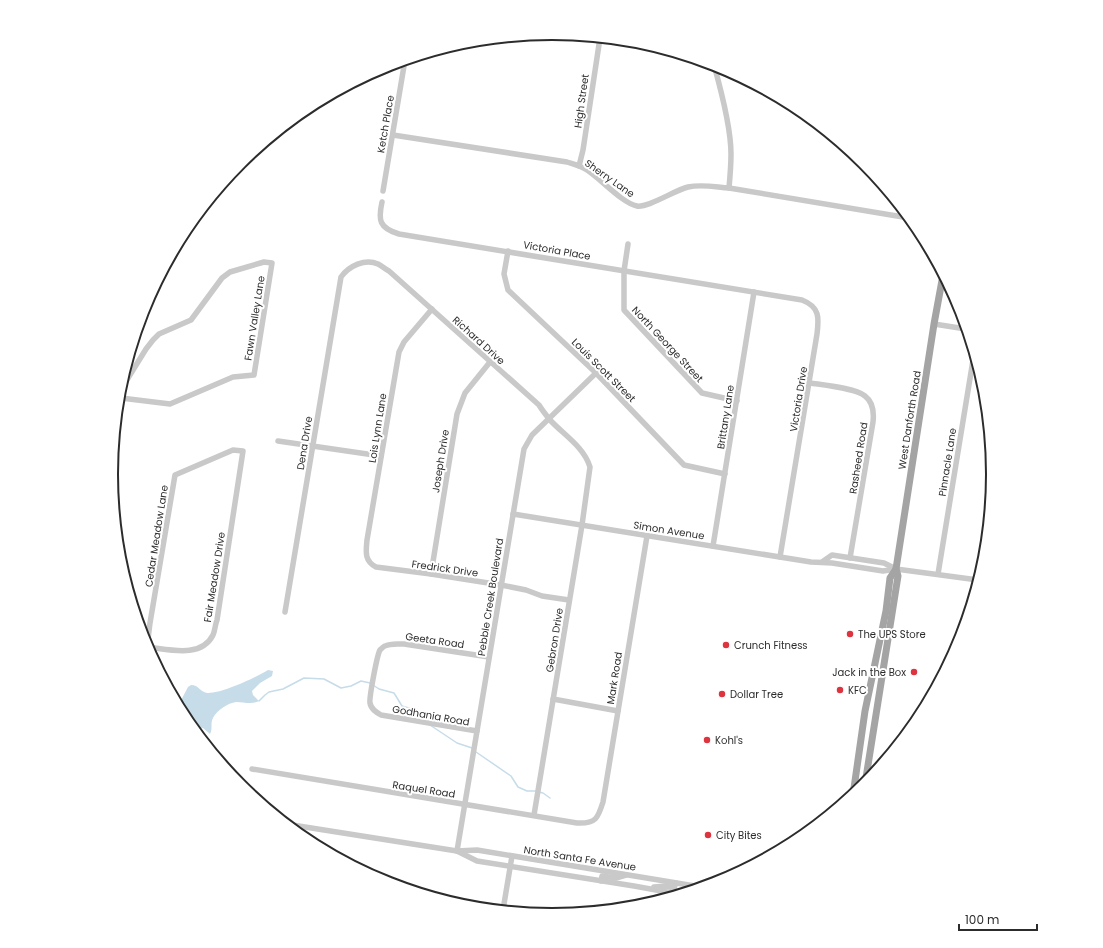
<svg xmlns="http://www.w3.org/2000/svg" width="1103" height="948" font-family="Poppins,sans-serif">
<rect width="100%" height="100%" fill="#fff"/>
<path fill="#c6dce9" d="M 268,670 L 273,671 L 272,676 L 260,683 L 252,691 L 253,695 L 259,701 C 252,705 244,702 236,702 C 228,703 217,710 213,718 C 210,723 213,729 210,734 L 203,728 L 191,727 L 185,719 L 178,706 L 188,687 L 191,685 C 199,685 200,692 207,693 C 221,694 255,678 268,670 Z"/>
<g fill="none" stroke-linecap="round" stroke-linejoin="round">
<g stroke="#c6dce9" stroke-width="1.5">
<polyline points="373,685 379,689 394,693 402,706 412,709 424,720"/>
<polyline points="259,701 265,695 269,692 283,689 304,678 324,679 341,688 351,686 361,681 370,683"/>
<polyline points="430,725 457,743 472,748"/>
<polyline points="476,752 511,776 518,787 527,791 536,791"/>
<polyline points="539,792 543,793 550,798"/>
</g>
<g stroke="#c9c9c9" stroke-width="5.5">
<path d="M 714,65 C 721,90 731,127 731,154 C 731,165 730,177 729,188"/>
<path d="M 393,135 L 567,162 C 573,164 581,166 587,170 C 601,179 622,203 637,206 C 648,208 675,190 688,187 C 702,184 715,187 729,188 L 909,218"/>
<polyline points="579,166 583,150 600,38"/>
<polyline points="383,191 405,60"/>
<path d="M 382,202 C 378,220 379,228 399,234 L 802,300 C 820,307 819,318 817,334 L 780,557"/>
<polyline points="628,244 624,271 624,310 702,393 737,401"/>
<polyline points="508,251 504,274 508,290 596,373 684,465 725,474"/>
<path d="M 432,309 L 404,342 L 399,352 L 367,540 C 366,551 364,561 376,567 L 431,574 L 501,585 L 526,590 L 542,596 L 569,600"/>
<polyline points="934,324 966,329"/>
<path d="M 810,383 C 823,385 855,388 865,396 C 873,402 874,413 873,422 L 850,558"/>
<polyline points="116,421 123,390 125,383 146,349 153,340 159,334 191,320 222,278 230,272 264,262 272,263 254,375 233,377 170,404 121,398"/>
<polyline points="278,441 381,456"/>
<polyline points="513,514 811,562 832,563 883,571 896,569 978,580"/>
<polyline points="713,546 754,292"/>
<polyline points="822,562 832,555 884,563 896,569"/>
<polyline points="431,574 457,414 465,393 490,362"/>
<polyline points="938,574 974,354"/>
<path d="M 285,612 L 341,277 C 349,266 365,258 378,264 C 382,266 385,269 389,271 L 539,405 C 542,410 546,415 550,420 C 564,435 584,447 590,467 L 582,525 L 534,815"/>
<path d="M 147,648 L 147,647 L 150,623 L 175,475 L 233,450 L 243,451 L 217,620 C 215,625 215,631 213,635 C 201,659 168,649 147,647"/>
<polyline points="553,699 618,711"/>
<path d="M 477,731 L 381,715 C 376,712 371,709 370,703 C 369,698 377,655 380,650 C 380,650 384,646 385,646 C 390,643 398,644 404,644 L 489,657"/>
<path d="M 252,769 L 577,823 C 596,824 598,818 603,802 L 647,536"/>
<polyline points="286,824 457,851 477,850 701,887"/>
<polyline points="457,851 524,449 532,435 596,373"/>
<polyline points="457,851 477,861 634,886 678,894"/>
<polyline points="601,881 602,876 616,878 626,875"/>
<polyline points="654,887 666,886 674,888 676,883"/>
<polyline points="503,910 512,856"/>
</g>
<g stroke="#a4a4a4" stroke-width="7">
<polyline points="865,784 898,576 896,569"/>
<polyline points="853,795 865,711 886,611 890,578 896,569 934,324 943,275"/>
</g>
</g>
<g fill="#de3440" stroke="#fff" stroke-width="1.5">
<circle cx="850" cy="634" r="4"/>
<circle cx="726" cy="645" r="4"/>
<circle cx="914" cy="672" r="4"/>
<circle cx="840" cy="690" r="4"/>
<circle cx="722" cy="694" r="4"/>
<circle cx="707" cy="740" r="4"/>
<circle cx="708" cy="835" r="4"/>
</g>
<g text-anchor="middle" stroke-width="4" stroke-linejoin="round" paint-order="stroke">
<g font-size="10" fill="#2c2c2c" stroke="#fff">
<text transform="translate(581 101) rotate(-82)" y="4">High Street</text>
<text transform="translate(385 124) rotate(-80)" y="4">Ketch Place</text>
<text transform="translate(610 178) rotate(35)" y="4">Sherry Lane</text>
<text transform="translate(557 250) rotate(10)" y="4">Victoria Place</text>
<text transform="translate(254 318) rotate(-81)" y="4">Fawn Valley Lane</text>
<text transform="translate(479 340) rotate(42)" y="4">Richard Drive</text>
<text transform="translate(668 344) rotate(47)" y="4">North George Street</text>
<text transform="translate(604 370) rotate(45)" y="4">Louis Scott Street</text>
<text transform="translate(798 399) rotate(-81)" y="4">Victoria Drive</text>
<text transform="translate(725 417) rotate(-81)" y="4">Brittany Lane</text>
<text transform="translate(909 420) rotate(-81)" y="4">West Danforth Road</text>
<text transform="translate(377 428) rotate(-81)" y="4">Lois Lynn Lane</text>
<text transform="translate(304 443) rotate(-81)" y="4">Dena Drive</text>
<text transform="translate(858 458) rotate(-81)" y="4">Rasheed Road</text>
<text transform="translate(440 461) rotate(-81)" y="4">Joseph Drive</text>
<text transform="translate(947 462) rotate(-81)" y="4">Pinnacle Lane</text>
<text transform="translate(669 530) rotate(9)" y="4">Simon Avenue</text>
<text transform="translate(156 536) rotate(-81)" y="4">Cedar Meadow Lane</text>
<text transform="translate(445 568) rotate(8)" y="4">Fredrick Drive</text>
<text transform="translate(214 577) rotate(-81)" y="4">Fair Meadow Drive</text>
<text transform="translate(490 597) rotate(-81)" y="4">Pebble Creek Boulevard</text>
<text transform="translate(435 640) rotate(8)" y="4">Geeta Road</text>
<text transform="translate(554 640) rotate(-81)" y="4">Gebron Drive</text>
<text transform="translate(614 678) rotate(-81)" y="4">Mark Road</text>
<text transform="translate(431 715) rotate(10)" y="4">Godhania Road</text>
<text transform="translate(424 789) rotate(9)" y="4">Raquel Road</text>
<text transform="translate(580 858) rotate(9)" y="4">North Santa Fe Avenue</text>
</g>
<g font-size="10" fill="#2c2c2c" stroke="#fff" text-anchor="start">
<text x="858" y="638">The UPS Store</text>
<text x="734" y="649">Crunch Fitness</text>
<text x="906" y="676" text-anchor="end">Jack in the Box</text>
<text x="848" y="694">KFC</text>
<text x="730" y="698">Dollar Tree</text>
<text x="715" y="744">Kohl's</text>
<text x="716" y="839">City Bites</text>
</g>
</g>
<path d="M0 0H1103V948H0ZM118 474a434 434 0 1 1 868 0a434 434 0 1 1-868 0Z" fill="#fff" fill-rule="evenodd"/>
<path fill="none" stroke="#2c2c2c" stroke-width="2" d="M118 474a434 434 0 1 1 868 0a434 434 0 1 1-868 0Z"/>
<path d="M959 924v6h78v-6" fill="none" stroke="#2c2c2c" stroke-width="2"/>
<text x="965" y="924" font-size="12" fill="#2c2c2c" stroke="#ffffff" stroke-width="3" paint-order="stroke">100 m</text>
</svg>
